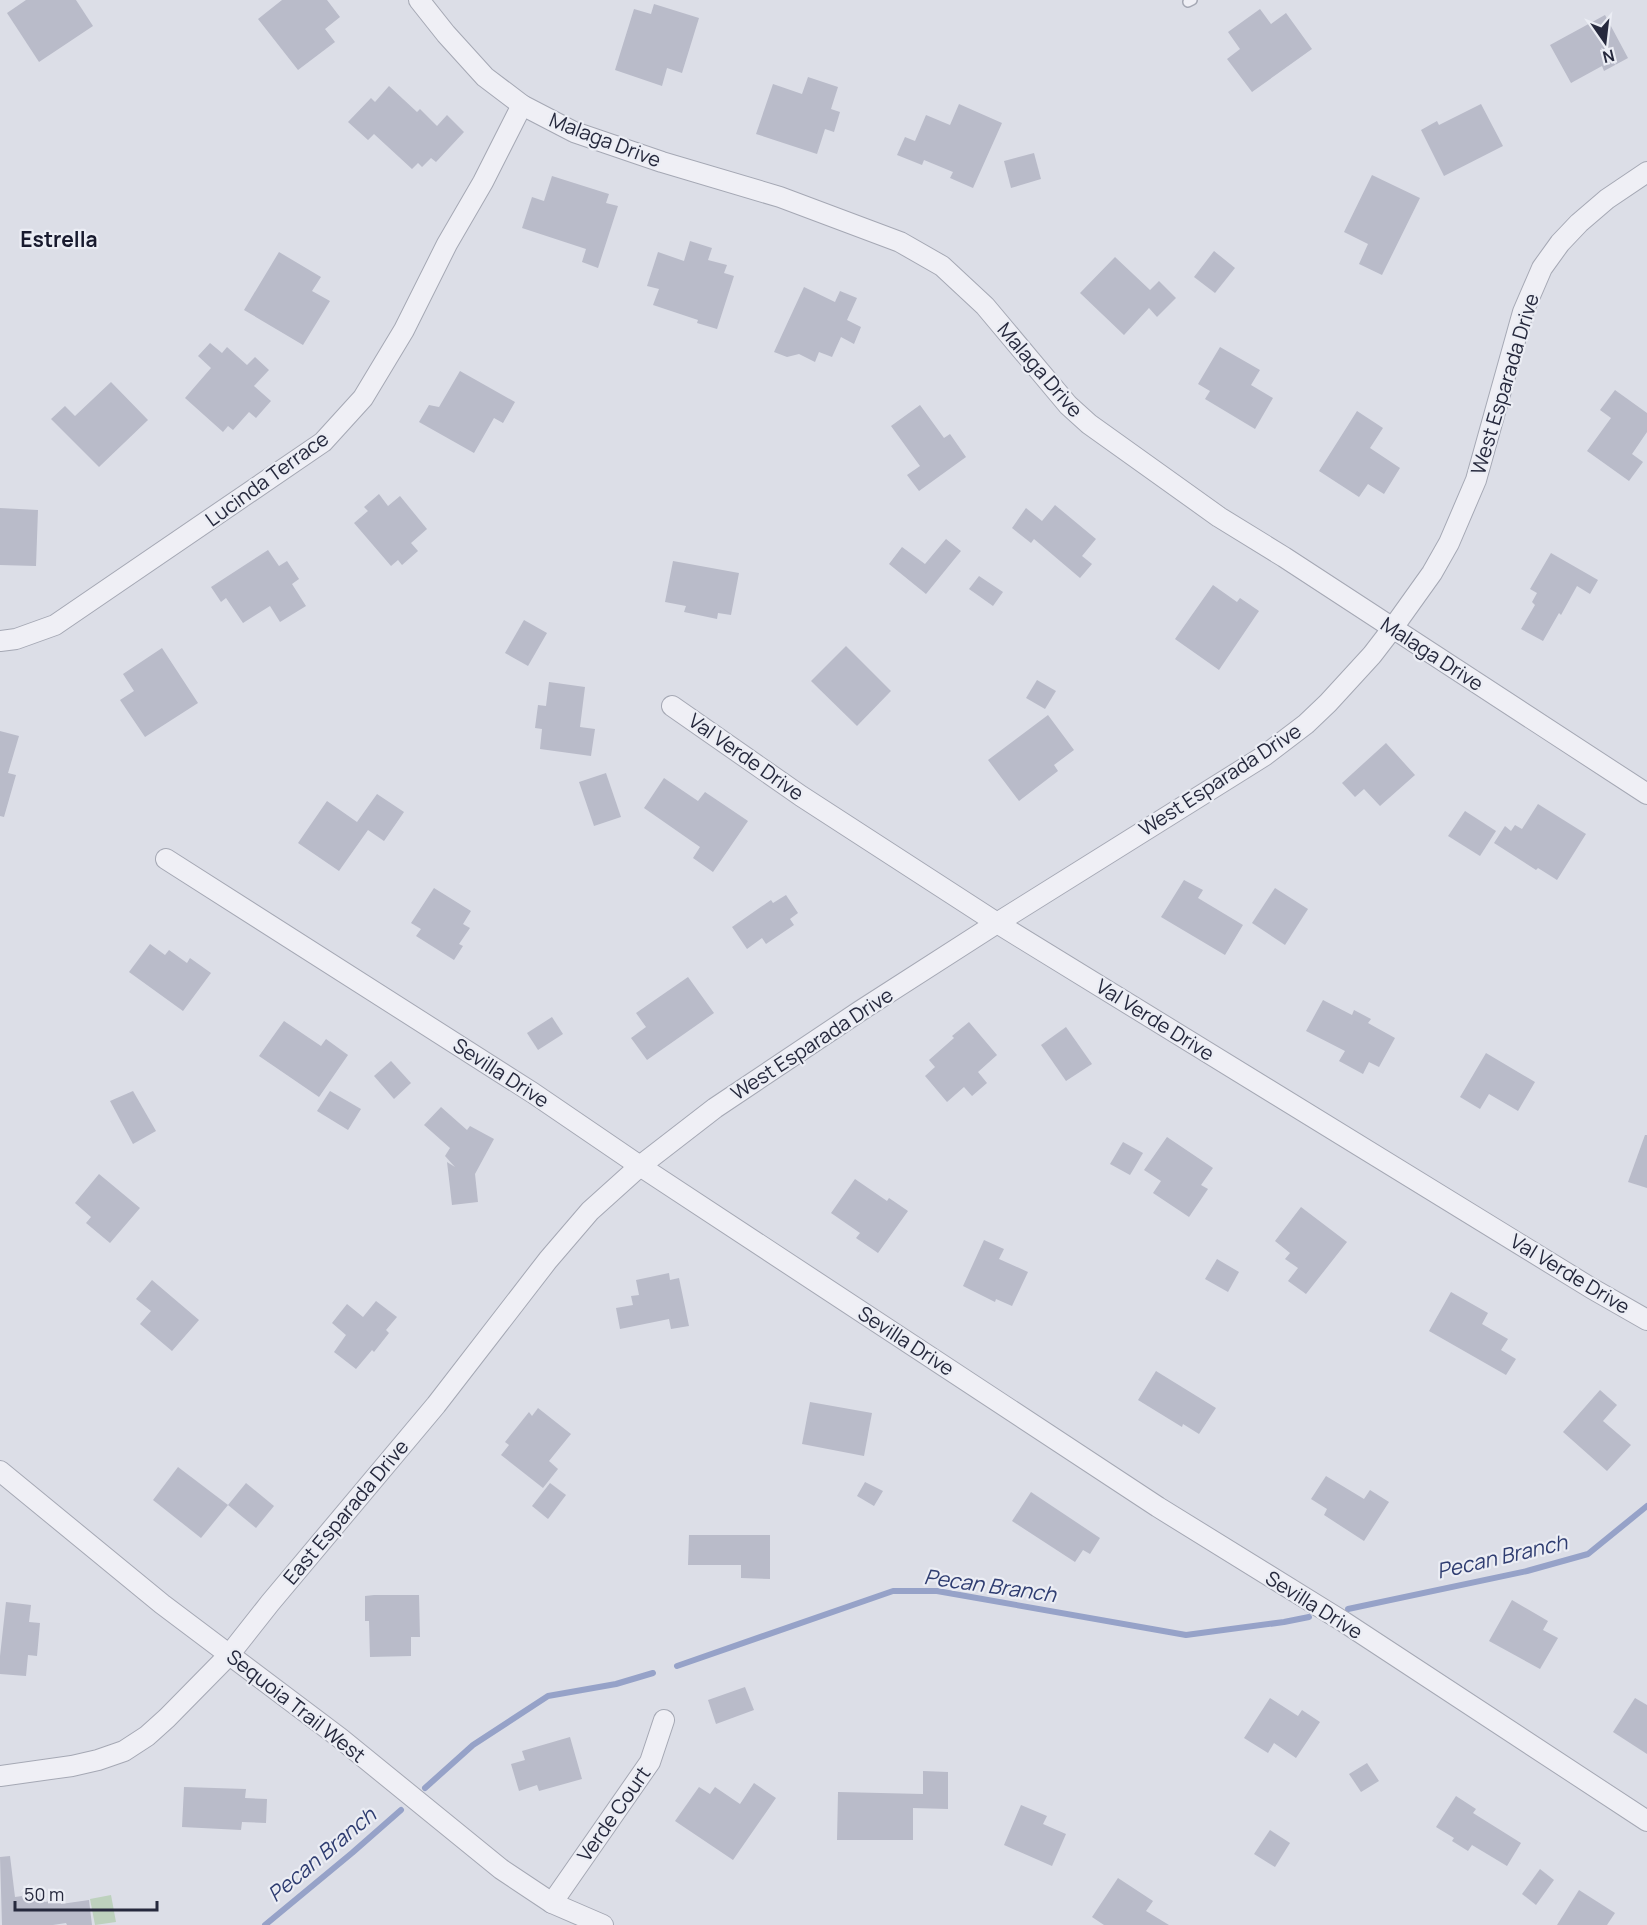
<svg xmlns="http://www.w3.org/2000/svg" width="1647" height="1925" font-family="Manrope,sans-serif">
<rect width="100%" height="100%" fill="#dcdee7"/>
<polygon fill="#bdd1bd" points="111,1895 116,1922 95,1925 90,1899"/>
<g fill="none" stroke-linecap="round" stroke-linejoin="round">
<g stroke="#96a2c8" stroke-width="6">
<polyline points="1348,1609 1527,1571 1588,1554 1647,1506"/>
<polyline points="677,1666 893,1591 937,1591 1186,1635 1284,1622 1309,1617"/>
<polyline points="425,1788 473,1745 548,1696 616,1684 653,1673"/>
<polyline points="265,1925 352,1853 401,1810"/>
</g>
</g>
<g fill="#b9bbc9">
<polygon points="26,0 76,0 93,26 39,62 7,13"/>
<polygon points="282,0 327,0 340,17 325,29 335,42 298,70 258,19"/>
<polygon points="654,4 699,18 682,73 667,68 662,86 615,70 634,9 651,14"/>
<polygon points="1260,9 1271,24 1286,13 1312,49 1252,92 1227,59 1240,49 1228,32"/>
<polygon points="1605,15 1628,58 1604,71 1602,66 1571,83 1550,45"/>
<polygon points="808,77 838,87 831,109 840,112 834,132 825,129 817,154 756,134 773,84 802,94"/>
<polygon points="389,86 417,112 420,109 437,126 447,115 464,132 436,162 431,158 422,167 418,163 412,169 374,134 368,140 348,122 371,98 375,102"/>
<polygon points="959,104 1002,123 973,188 950,178 953,172 924,160 922,165 897,155 905,137 915,141 926,115 950,125"/>
<polygon points="1481,104 1503,146 1444,176 1421,130 1437,121 1439,125"/>
<polygon points="1034,153 1041,179 1011,188 1004,161"/>
<polygon points="1372,175 1420,198 1382,275 1359,264 1368,244 1344,232"/>
<polygon points="552,176 609,194 606,203 618,206 598,268 582,262 586,249 522,228 532,197 544,201"/>
<polygon points="690,241 712,248 708,260 727,265 724,273 734,276 717,329 697,323 698,320 653,305 659,289 647,286 658,252 684,261"/>
<polygon points="1214,251 1235,268 1215,293 1194,277"/>
<polygon points="279,252 321,277 312,291 330,301 303,345 244,310"/>
<polygon points="1115,257 1150,290 1159,281 1176,298 1157,317 1149,308 1124,335 1080,293"/>
<polygon points="804,287 835,302 840,291 857,298 847,320 861,327 854,344 841,337 832,357 819,352 815,362 799,354 787,357 774,352"/>
<polygon points="210,343 222,353 227,347 247,365 255,357 269,370 254,386 271,401 256,418 249,412 233,430 228,426 223,432 185,398 211,368 198,356"/>
<polygon points="1220,347 1260,370 1251,385 1273,398 1255,429 1205,399 1210,391 1198,384"/>
<polygon points="460,371 515,402 503,423 494,418 474,453 419,422 429,405 439,407"/>
<polygon points="111,382 148,420 99,467 51,419 65,406 75,416"/>
<polygon points="1615,390 1647,413 1647,432 1632,454 1643,462 1629,481 1587,451 1611,418 1600,410"/>
<polygon points="920,405 944,438 950,434 966,457 919,491 907,475 920,466 891,426"/>
<polygon points="1357,411 1383,428 1370,448 1400,468 1384,494 1368,484 1359,497 1319,471"/>
<polygon points="379,494 388,506 400,496 427,529 411,543 418,551 402,565 398,560 391,566 354,523 368,511 364,507"/>
<polygon points="1055,505 1096,539 1082,556 1092,564 1080,578 1034,539 1031,543 1012,528 1026,508 1042,521"/>
<polygon points="0,508 38,510 36,566 0,565"/>
<polygon points="946,539 961,551 926,594 889,564 902,547 925,564"/>
<polygon points="268,550 279,566 287,561 299,579 292,584 306,606 280,622 270,606 243,623 226,598 221,602 211,587"/>
<polygon points="1551,553 1598,580 1590,594 1577,586 1561,615 1559,613 1543,641 1521,629 1535,605 1532,602 1537,593 1530,589"/>
<polygon points="673,561 739,573 731,615 718,613 717,619 684,612 686,606 665,602"/>
<polygon points="979,576 1003,592 993,606 969,589"/>
<polygon points="1213,585 1237,602 1240,598 1259,611 1219,670 1175,639"/>
<polygon points="524,620 547,633 528,666 505,653"/>
<polygon points="846,646 891,691 857,726 811,681"/>
<polygon points="162,648 198,703 145,737 120,700 134,691 123,674"/>
<polygon points="1037,680 1056,691 1045,709 1026,698"/>
<polygon points="549,682 585,687 580,727 595,729 591,756 540,749 542,729 535,728 538,705 546,706"/>
<polygon points="1048,715 1074,750 1054,765 1058,771 1019,801 988,760"/>
<polygon points="0,731 19,736 8,773 16,775 4,817 0,816"/>
<polygon points="1386,743 1415,775 1380,806 1364,789 1355,797 1342,783"/>
<polygon points="606,773 621,817 594,826 579,782"/>
<polygon points="664,778 698,801 705,792 748,821 713,872 693,858 700,847 644,808"/>
<polygon points="377,794 404,812 384,841 368,830 339,871 298,843 327,801 357,822"/>
<polygon points="1538,804 1586,834 1557,880 1538,868 1536,870 1494,843 1505,826 1511,831 1515,825 1522,829"/>
<polygon points="1465,811 1496,831 1480,856 1448,836"/>
<polygon points="1184,880 1203,890 1198,898 1243,925 1225,955 1161,917"/>
<polygon points="434,888 471,911 463,924 470,928 459,944 463,946 454,960 416,936 421,929 411,923"/>
<polygon points="1275,888 1308,909 1285,945 1252,923"/>
<polygon points="786,895 798,913 790,919 794,925 766,944 762,938 747,949 732,927 771,900 773,903"/>
<polygon points="150,944 165,955 169,950 187,963 190,958 211,973 183,1011 129,972"/>
<polygon points="688,977 714,1013 647,1060 631,1038 646,1027 636,1013"/>
<polygon points="1323,1000 1352,1015 1354,1010 1371,1019 1368,1023 1395,1038 1379,1067 1369,1062 1363,1074 1339,1061 1345,1051 1306,1031"/>
<polygon points="552,1017 563,1034 538,1050 527,1033"/>
<polygon points="284,1021 321,1046 326,1039 348,1055 319,1097 259,1056"/>
<polygon points="969,1022 997,1055 978,1072 987,1083 972,1096 964,1087 947,1102 925,1076 935,1067 929,1060 954,1038 952,1036"/>
<polygon points="1066,1027 1092,1064 1066,1081 1041,1045"/>
<polygon points="1486,1053 1535,1082 1518,1111 1489,1094 1480,1109 1460,1097"/>
<polygon points="391,1061 411,1083 394,1099 374,1076"/>
<polygon points="133,1091 156,1131 133,1144 110,1101"/>
<polygon points="330,1091 361,1109 348,1130 317,1111"/>
<polygon points="441,1107 467,1130 470,1126 494,1139 475,1174 478,1202 452,1205 447,1162 455,1167 445,1156 450,1148 424,1125"/>
<polygon points="1645,1135 1647,1135 1647,1188 1628,1182"/>
<polygon points="1167,1137 1213,1168 1201,1185 1208,1189 1189,1217 1153,1193 1161,1181 1144,1170"/>
<polygon points="1123,1142 1143,1153 1130,1175 1110,1164"/>
<polygon points="99,1174 140,1208 110,1243 86,1223 91,1217 75,1203"/>
<polygon points="855,1179 887,1201 889,1198 908,1211 878,1253 856,1238 860,1233 831,1213"/>
<polygon points="1301,1207 1347,1242 1306,1294 1288,1281 1298,1268 1285,1259 1290,1253 1275,1241"/>
<polygon points="984,1240 1004,1249 999,1259 1028,1272 1012,1306 996,1299 995,1302 963,1286"/>
<polygon points="1217,1259 1239,1272 1228,1292 1205,1279"/>
<polygon points="669,1273 670,1280 679,1278 689,1326 671,1329 669,1319 620,1329 616,1308 633,1305 631,1296 639,1295 636,1280"/>
<polygon points="152,1280 199,1320 172,1351 140,1324 151,1311 136,1299"/>
<polygon points="1451,1292 1488,1313 1482,1324 1508,1339 1501,1350 1516,1359 1506,1375 1429,1331"/>
<polygon points="376,1301 397,1317 386,1330 389,1333 374,1352 372,1350 356,1369 334,1352 346,1335 332,1323 347,1304 363,1317"/>
<polygon points="1156,1371 1216,1408 1199,1434 1183,1424 1182,1427 1138,1400"/>
<polygon points="1600,1390 1617,1405 1603,1421 1631,1445 1607,1471 1563,1432"/>
<polygon points="810,1402 872,1413 864,1456 802,1444"/>
<polygon points="538,1408 571,1434 549,1461 558,1469 543,1488 501,1455 509,1445 505,1442 529,1412 532,1416"/>
<polygon points="178,1467 228,1505 201,1538 153,1500"/>
<polygon points="1326,1476 1364,1499 1370,1490 1389,1502 1364,1541 1324,1515 1327,1509 1311,1499"/>
<polygon points="865,1482 883,1491 874,1506 857,1496"/>
<polygon points="246,1483 274,1506 256,1528 228,1505"/>
<polygon points="550,1483 566,1495 548,1519 532,1506"/>
<polygon points="1031,1492 1100,1538 1090,1554 1083,1550 1075,1562 1012,1521"/>
<polygon points="689,1535 770,1535 770,1579 741,1578 741,1565 688,1565"/>
<polygon points="374,1595 419,1595 420,1637 411,1637 411,1656 370,1657 369,1621 365,1621 365,1596"/>
<polygon points="1512,1600 1548,1621 1543,1630 1558,1638 1540,1669 1489,1641"/>
<polygon points="6,1602 31,1605 29,1622 40,1623 37,1656 28,1655 26,1676 0,1674 0,1656"/>
<polygon points="745,1687 754,1710 716,1724 708,1700"/>
<polygon points="1270,1698 1298,1716 1302,1710 1320,1722 1296,1758 1274,1743 1268,1753 1244,1738"/>
<polygon points="1635,1698 1647,1705 1647,1754 1613,1732"/>
<polygon points="570,1737 582,1779 539,1791 537,1785 519,1791 511,1764 525,1760 522,1751"/>
<polygon points="1367,1763 1379,1781 1361,1792 1349,1774"/>
<polygon points="923,1771 948,1772 948,1809 913,1808 913,1840 837,1840 838,1792 923,1794"/>
<polygon points="754,1783 776,1798 733,1860 675,1821 699,1787 710,1794 715,1787 740,1804"/>
<polygon points="184,1787 246,1789 245,1798 267,1799 266,1823 242,1822 241,1830 182,1827"/>
<polygon points="1456,1796 1476,1809 1473,1813 1521,1843 1507,1866 1472,1845 1468,1851 1452,1841 1454,1838 1436,1827"/>
<polygon points="1021,1805 1047,1816 1043,1824 1066,1834 1052,1866 1004,1845"/>
<polygon points="1270,1830 1290,1843 1275,1867 1254,1854"/>
<polygon points="10,1856 15,1897 44,1893 45,1902 61,1899 61,1904 89,1900 92,1925 67,1925 66,1923 53,1925 2,1925 0,1857"/>
<polygon points="1540,1869 1554,1880 1536,1905 1522,1894"/>
<polygon points="1118,1878 1153,1901 1146,1911 1169,1925 1104,1925 1092,1917"/>
<polygon points="1579,1890 1615,1913 1607,1925 1557,1925"/>
</g>
<g fill="none" stroke-linecap="round" stroke-linejoin="round">
<g stroke="#a5a8b4" stroke-width="12">
<polyline id="service" points="1188,2 1192,0"/>
</g>
<g stroke="#a5a8b4" stroke-width="22">
<g id="minor">
<polyline points="419,0 446,34 485,77 522,105 574,132 662,162 780,197 900,242 942,266 985,306 1068,405 1089,424 1219,517 1284,557 1647,794"/>
<polyline points="0,641 16,639 55,625 323,442 363,398 404,330 447,244 483,182 522,105"/>
<polyline points="672,706 801,796 997,923 1591,1288 1647,1320"/>
<polyline points="166,859 533,1093 640,1166 1158,1507 1344,1622 1647,1821"/>
<polyline points="0,1471 162,1604 340,1738 501,1869 552,1903 603,1925"/>
<polyline points="0,1776 72,1766 98,1760 124,1751 147,1736 167,1718 229,1655 270,1603 436,1405 548,1260 590,1211 640,1166 715,1108 860,1011 997,923 1264,756 1306,724 1328,703 1372,655 1392,629 1432,573 1449,543 1476,480 1523,312 1542,268 1560,243 1579,223 1607,199 1647,172"/>
<polyline points="552,1903 650,1762 664,1720"/>
</g>
</g>
<use href="#service" stroke="#efeff5" stroke-width="9"/>
<use href="#minor" stroke="#efeff5" stroke-width="20"/>
</g>
<g text-anchor="middle" stroke-width="4.5" stroke-linejoin="round" paint-order="stroke">
<g font-size="20" fill="#26293d" stroke="#ebedf4">
<text transform="translate(605 140) rotate(21)" y="7">Malaga Drive</text>
<text transform="translate(1040 370) rotate(49)" y="7">Malaga Drive</text>
<text transform="translate(1505 384) rotate(-73)" y="7">West Esparada Drive</text>
<text transform="translate(267 479) rotate(-36)" y="7">Lucinda Terrace</text>
<text transform="translate(1432 654) rotate(33)" y="7">Malaga Drive</text>
<text transform="translate(746 757) rotate(35)" y="7">Val Verde Drive</text>
<text transform="translate(1220 780) rotate(-33)" y="7">West Esparada Drive</text>
<text transform="translate(1155 1020) rotate(32)" y="7">Val Verde Drive</text>
<text transform="translate(812 1044) rotate(-33)" y="7">West Esparada Drive</text>
<text transform="translate(501 1073) rotate(33)" y="7">Sevilla Drive</text>
<text transform="translate(1570 1274) rotate(31)" y="7">Val Verde Drive</text>
<text transform="translate(906 1341) rotate(33)" y="7">Sevilla Drive</text>
<text transform="translate(346 1512) rotate(-50)" y="7">East Esparada Drive</text>
<text transform="translate(1314 1605) rotate(32)" y="7">Sevilla Drive</text>
<text transform="translate(296 1706) rotate(38)" y="7">Sequoia Trail West</text>
<text transform="translate(614 1814) rotate(-55)" y="7">Verde Court</text>
</g>
<g font-size="21" font-weight="bold" fill="#181a2e" stroke="#ebedf4">
<text x="59" y="247">Estrella</text>
</g>
<g font-size="21" font-style="italic" fill="#2f3d71" stroke="#ebedf4">
<text transform="translate(1502 1557) rotate(-13)" y="7">Pecan Branch</text>
<text transform="translate(990 1586) rotate(8)" y="7">Pecan Branch</text>
<text transform="translate(322 1855) rotate(-40)" y="7">Pecan Branch</text>
</g>
</g>
<g transform="translate(1605 42) rotate(166)" stroke="#ebedf4" stroke-width="4.5" paint-order="stroke">
<path d="M0-4.5L10 22L0 15L-10 22Z" fill="#26293d"/>
<text y="-9" font-size="16" font-weight="bold" text-anchor="middle" fill="#26293d">N</text>
</g>
<path d="M15 1901v9h142v-9" fill="none" stroke="#26293d" stroke-width="3"/>
<text x="24" y="1901" font-size="18" fill="#26293d" stroke="#ebedf4" stroke-width="4.5" paint-order="stroke">50 m</text>
</svg>
